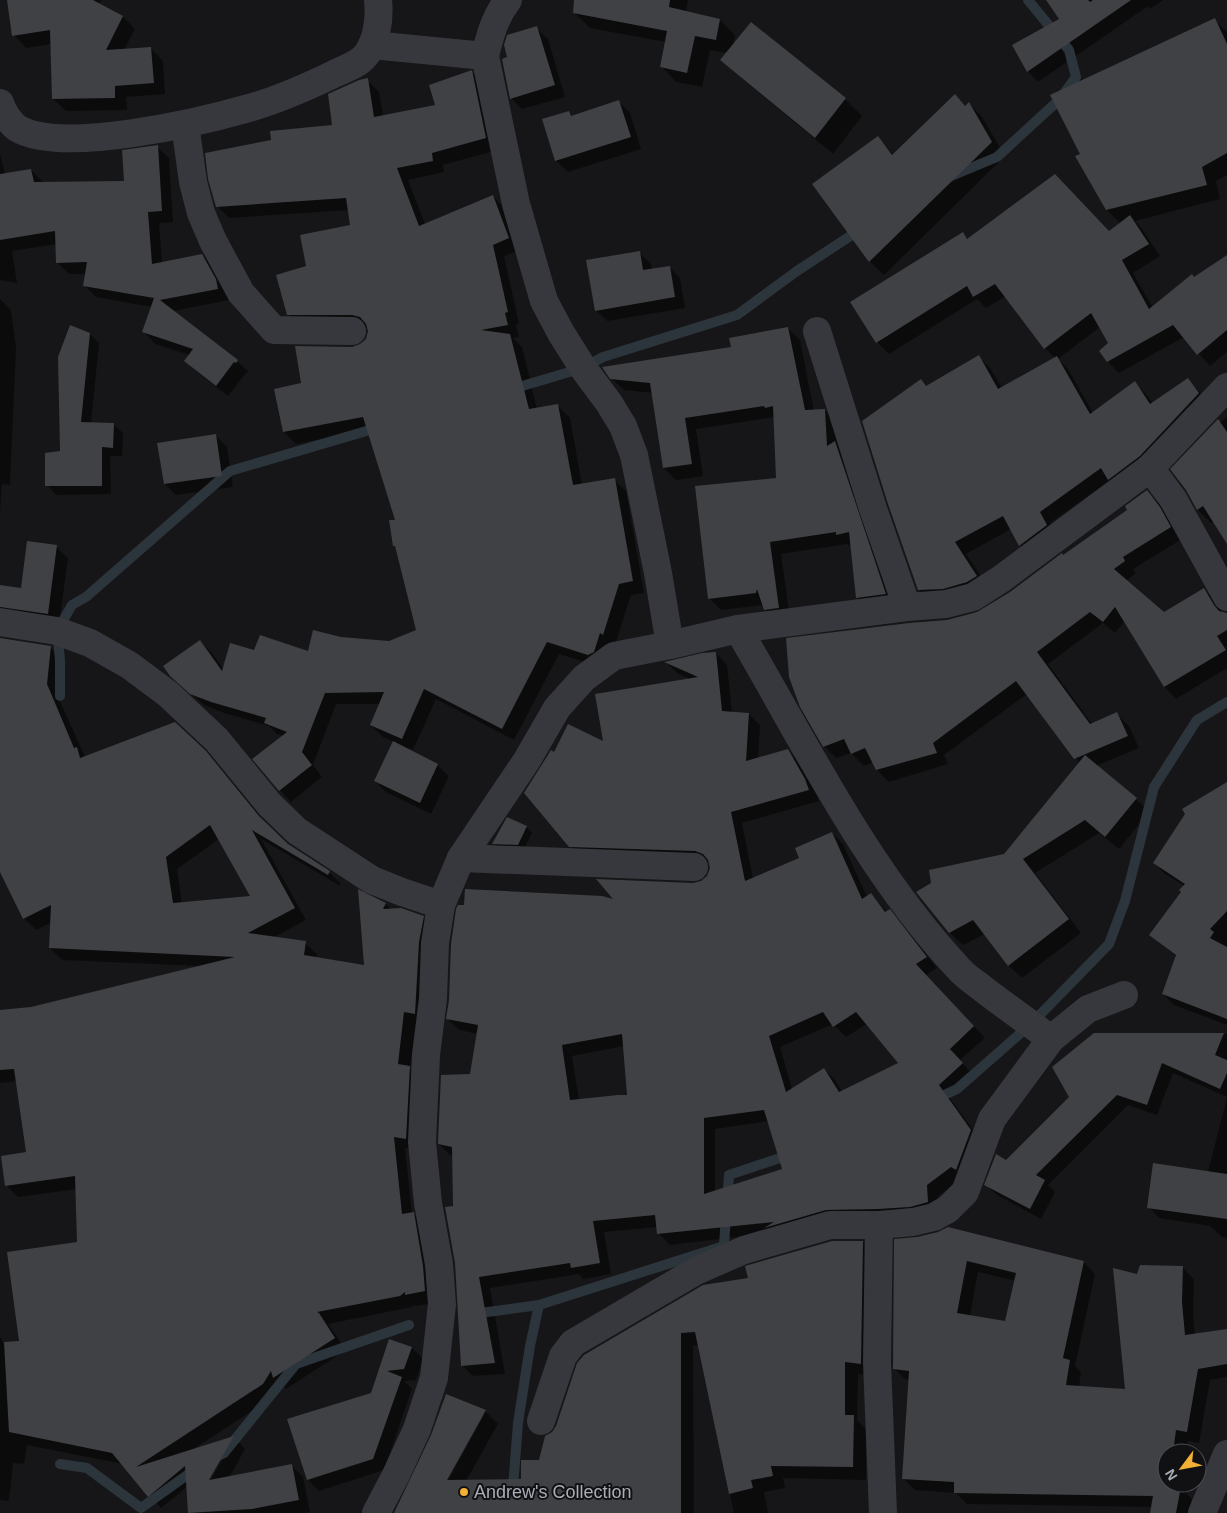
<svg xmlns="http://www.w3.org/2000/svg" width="1227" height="1513" font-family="Arial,sans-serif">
<rect width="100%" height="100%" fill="#161618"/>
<g fill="#0007" fill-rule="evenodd">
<polygon points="8,0 102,0 98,4 123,17 135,29 124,50 151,49 163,61 165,94 126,97 127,110 66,111 53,99 52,44 26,48 14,35"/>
<polygon points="577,0 688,0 686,12 720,20 735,35 733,46 845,99 862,116 833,154 739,76 722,60 727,53 710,50 702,87 676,82 661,66 666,42 590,28 575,13"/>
<polygon points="1050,0 1163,0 1150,9 1148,6 1038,82 1028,71 1061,19"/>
<polygon points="1214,20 1227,32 1227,175 1216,181 1220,199 1135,221 1142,229 1160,256 1133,273 1153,308 1227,256 1227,352 1210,366 1184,337 1119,373 1108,362 1110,344 1100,327 1058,359 1068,369 1093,413 1135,383 1146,394 1153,404 1188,380 1199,391 1210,405 1120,490 1110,480 1050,523 1057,537 1031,556 1020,545 1011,529 966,554 988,587 930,601 919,590 921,380 927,387 979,357 990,368 1002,388 1055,358 1045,348 1006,296 986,308 977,299 889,354 877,342 852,302 962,233 969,240 1109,232 1121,224 1107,210 1082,155"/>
<polygon points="536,28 548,39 565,97 522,109 511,98 509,58"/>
<polygon points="472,72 483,84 497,150 443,165 444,172 408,180 425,224 493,196 504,208 520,250 504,256 519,324 516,325 519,337 513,338 522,347 537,409 558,406 570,418 582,485 614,480 626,491 644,593 631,595 615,645 601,667 559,654 514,740 436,699 413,750 408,748 407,750 437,765 449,776 431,814 386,792 375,781 394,742 383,737 371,725 380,704 336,704 313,765 322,777 291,802 280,790 283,736 277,734 269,726 224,713 204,705 184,688 200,641 212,653 224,670 255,652 309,652 341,638 389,642 417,630 398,550 394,546 396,521 368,430 296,444 284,432 302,384 352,348 361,345 367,339 368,328 300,326 288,314 308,267 351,226 349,210 229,218 217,206 272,141 333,126 367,80 379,92 383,116 436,106"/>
<polygon points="619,102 630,113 641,149 568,172 556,161 544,120 569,113 573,117"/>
<polygon points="969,103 982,117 1005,156 884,275 870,262 814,185 878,138 894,155"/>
<polygon points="157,147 169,158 173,222 159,223 162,263 202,255 214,267 227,292 229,300 173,311 237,361 249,372 246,373 228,396 197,372 186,361 190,355 155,344 144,332 152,307 96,297 84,285 87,274 69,274 57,262 57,244 12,251 17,283 0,280 0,154 5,174 31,170 43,182 125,182"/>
<polygon points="640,253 651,264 652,270 669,267 680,278 685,308 607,321 596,310"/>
<polygon points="0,299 11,310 16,347 10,485 2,484 0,512"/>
<polygon points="788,328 800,340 814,411 825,410 836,422 838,445 846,454 897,605 869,609 857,597 852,545 849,546 847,544 781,554 790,619 777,621 765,609 764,605 721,610 709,598 777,480 775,417 696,429 703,476 676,480 664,468 653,393 624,390 611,378 733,348"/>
<polygon points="90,334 99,343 91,423 113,424 123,433 122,456 110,456 111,494 56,495 47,485 62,452"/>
<polygon points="1227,417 1227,533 1215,521 1211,523 1198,510 1187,489 1220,423"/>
<polygon points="216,436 227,447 233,487 176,495 165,484"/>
<polygon points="1147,492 1159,503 1171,521 1182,539 1133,569 1136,573 1126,581 1164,613 1204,589 1216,601 1222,612 1227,614 1227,668 1176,699 1165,687 1125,621 1115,633 1103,623 1048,664 1093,725 1117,714 1129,726 1139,748 1096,766 1136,799 1149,812 1119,849 1099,833 1035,873 1081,933 1022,978 1009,966 985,934 963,945 949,932 1005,855 1080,763 1027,694 944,755 948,764 889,782 877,770 873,762 864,766 851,753 836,758 824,746 948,621 978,613 1010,593 1129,510"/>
<polygon points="56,547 68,558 59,625 0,624 0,586 22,590"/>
<path d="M 0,639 L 50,647 L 62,659 L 58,697 L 85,757 L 205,752 L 217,764 L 269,827 L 288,845 L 329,872 L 341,884 L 340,886 L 261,839 L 306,920 L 272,938 L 305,943 L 317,954 L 316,959 L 366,966 L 359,891 L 386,904 L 392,910 L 423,917 L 435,929 L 427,1025 L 416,1023 L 410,1069 L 421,1080 L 418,1150 L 405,1148 L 412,1213 L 425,1225 L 437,1302 L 418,1306 L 416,1305 L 412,1307 L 328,1324 L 346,1350 L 286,1389 L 281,1385 L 275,1396 L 192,1450 L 234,1437 L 245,1449 L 229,1478 L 291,1465 L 303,1477 L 310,1512 L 302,1513 L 190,1513 L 188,1486 L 161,1508 L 123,1464 L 27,1445 L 24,1464 L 13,1463 L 9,1501 L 0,1500 L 0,1337 L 26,1383 L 78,1243 L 77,1189 L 18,1197 L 6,1185 L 27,1153 L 17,1081 L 0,1083 L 0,1011 L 32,1008 L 200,966 L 62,960 L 50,948 L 52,922 L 36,930 L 24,918 L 0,846 ZM 219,839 L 252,897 L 182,904 L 177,869 ZM 222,1455 L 225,1455 L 207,1486 L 205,1485 Z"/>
<path d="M 716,653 L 727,665 L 732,713 L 749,714 L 760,725 L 758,759 L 788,751 L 799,762 L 816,791 L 819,801 L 742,823 L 753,879 L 800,858 L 832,833 L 843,844 L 867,897 L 871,894 L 887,912 L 889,911 L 900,922 L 937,968 L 926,975 L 985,1038 L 960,1060 L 973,1075 L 949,1097 L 982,1142 L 963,1178 L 938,1196 L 939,1213 L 670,1245 L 659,1234 L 658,1227 L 604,1232 L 611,1274 L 583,1279 L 579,1274 L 490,1288 L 505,1374 L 473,1376 L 462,1365 L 454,1207 L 454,1156 L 450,1155 L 439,1144 L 471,1075 L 478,1034 L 459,1030 L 448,1019 L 616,901 L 701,882 L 708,876 L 711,868 L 710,863 L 707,862 L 582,857 L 570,846 L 554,754 L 604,743 L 692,680 L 677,673 L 667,663 ZM 833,1024 L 846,1037 L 867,1024 L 899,1063 L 842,1092 L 835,1080 L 824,1069 L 792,1089 L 780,1047 ZM 624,1046 L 628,1097 L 579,1101 L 572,1056 ZM 769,1121 L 783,1170 L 715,1191 L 715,1129 Z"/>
<polygon points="1227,784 1227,1025 1174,1005 1163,994 1177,957 1151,935 1183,892 1185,886 1165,874 1154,863"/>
<polygon points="508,819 526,827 532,833 524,849 499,848 494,843"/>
<polygon points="1095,1034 1227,1034 1227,1238 1222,1237 1210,1226 1159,1218 1149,1207 1208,1172 1227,1097 1173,1073 1157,1115 1128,1105 1048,1185 1055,1192 1041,1219 997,1195 986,1185 1006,1161 1071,1097"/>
<path d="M 896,1240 L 1084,1262 L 1095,1274 L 1075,1366 L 1081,1372 L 1079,1387 L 1127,1391 L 1138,1276 L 1182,1267 L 1194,1279 L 1193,1314 L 1195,1335 L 1227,1330 L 1227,1377 L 1210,1380 L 1199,1443 L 1188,1441 L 1186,1453 L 1167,1453 L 1167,1483 L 1181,1483 L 1180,1487 L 1192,1499 L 1189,1513 L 1154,1513 L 1152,1507 L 967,1504 L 956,1493 L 915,1490 L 903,1478 L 909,1380 L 906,1380 L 894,1368 ZM 978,1272 L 1016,1281 L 1006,1322 L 970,1316 Z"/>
<path d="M 863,1242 L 875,1255 L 874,1376 L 858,1374 L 857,1420 L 866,1429 L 866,1480 L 783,1478 L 785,1488 L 764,1492 L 768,1513 L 734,1513 L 699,1345 L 693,1346 L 694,1513 L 395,1513 L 485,1411 L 498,1424 L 466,1481 L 523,1480 L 540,1462 L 546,1437 L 749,1279 ZM 482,1415 L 484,1415 L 445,1486 L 443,1485 Z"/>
<polygon points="390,1340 412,1348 423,1359 416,1380 404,1381 412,1389 384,1470 319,1491 308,1480 288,1420 372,1394"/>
</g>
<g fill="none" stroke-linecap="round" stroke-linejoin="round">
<g stroke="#2c353c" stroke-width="10">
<polyline points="949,177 997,157 1060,99 1076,77 1069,50 1028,0"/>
<polyline points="512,389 583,368 603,357 737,315 797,271 861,229"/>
<polyline points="60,696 60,660 57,631 72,605 86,597 230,471 380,427"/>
<polyline points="934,1100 957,1089 1031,1024 1109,944 1125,901 1154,787 1197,720 1227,702"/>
<polyline points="727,1199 729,1175 792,1154"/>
<polyline points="473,1314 539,1305"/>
<polyline points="214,1458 224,1453 296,1364 409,1325"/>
<polyline points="60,1464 87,1468 141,1508 197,1468"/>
<polyline points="511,1513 518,1423 530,1346 539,1305 724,1246 726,1214"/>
</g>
</g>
<g fill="#404145" fill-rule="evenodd">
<polygon points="7,0 93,0 123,16 106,50 151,47 154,83 115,86 115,98 52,99 50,30 12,36"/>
<polygon points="574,0 670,0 669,7 720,19 716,40 695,36 687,73 660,67 667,31 573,13"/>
<polygon points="1046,0 1088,0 1090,2 1093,0 1131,0 1027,72 1012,45 1059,19"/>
<polygon points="1215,18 1227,44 1227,153 1202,167 1207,185 1106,210 1075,156 1080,154 1050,95"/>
<polygon points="751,22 846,98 815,138 720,60"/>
<polygon points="537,26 555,85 510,99 502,59 507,57 504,45 507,35"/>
<polygon points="472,70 486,138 432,153 433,161 397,168 419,226 493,195 509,238 493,245 508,312 505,313 508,325 481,330 510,334 529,409 558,404 573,485 615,478 633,581 619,584 603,635 600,633 594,652 588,655 547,642 502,729 424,689 402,739 370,725 384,692 325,693 302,752 312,765 279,791 252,759 287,732 264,723 266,718 211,702 190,694 170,676 163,666 200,640 222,671 230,643 254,650 260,635 308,651 313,630 341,637 389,641 416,630 395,546 393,546 389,520 395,520 363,417 283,432 274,389 301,383 295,346 352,347 360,344 366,339 368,331 366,324 360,317 352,315 287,315 276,275 306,266 300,235 350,225 346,198 216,207 208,179 205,153 271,140 270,131 332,125 328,94 359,80 368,78 374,117 435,105 429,85"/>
<polygon points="955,94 965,106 969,102 992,142 869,262 812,184 878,136 892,155"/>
<polygon points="619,100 631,137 555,161 542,119 569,111 571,116"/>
<polygon points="158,145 162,211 148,212 152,264 202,254 216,279 218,289 160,300 238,360 236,363 234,362 216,386 184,361 193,349 142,332 154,298 83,286 87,262 56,263 55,231 0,240 0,174 31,169 34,182 124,181 122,150"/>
<polygon points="1055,174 1109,231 1130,215 1149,244 1122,260 1149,309 1192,274 1194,277 1227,255 1227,330 1197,355 1173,325 1107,362 1099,351 1108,343 1091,313 1044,349 995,284 973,297 967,286 876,343 850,302 963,232 967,239"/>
<polygon points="640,251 643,270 670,266 675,297 595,311 586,260"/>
<polygon points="70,325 90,333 81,422 114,423 113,448 102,447 102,486 45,486 45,453 60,451 58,357"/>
<polygon points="788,327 805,410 825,409 827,446 835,441 886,594 856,598 849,532 836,535 836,532 770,542 779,608 764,610 757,589 756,593 708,599 695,486 776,478 773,406 765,408 764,406 685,418 692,464 663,468 650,383 610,379 602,367 731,347 729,338"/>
<polygon points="979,355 998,389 1057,356 1090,414 1135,381 1150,404 1188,378 1199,393 1140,456 1108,480 1101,468 1040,512 1047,525 1019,546 1003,516 955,542 977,576 967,582 943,589 918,590 888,504 862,421 921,379 926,386"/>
<polygon points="1218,419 1227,432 1227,544 1203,506 1197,510 1186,490 1170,469"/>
<polygon points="216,434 222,476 164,484 157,443"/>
<polygon points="1147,490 1160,507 1171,527 1123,557 1125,561 1114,569 1164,612 1204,588 1214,605 1219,611 1227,613 1227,630 1217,636 1226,650 1164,687 1115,607 1103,622 1090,612 1037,652 1090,724 1117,712 1128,736 1074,759 1016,681 933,743 937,753 876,770 865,748 851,754 844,739 823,747 800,707 789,677 786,638 909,623 947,620 977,612 1010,592 1062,553 1063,555 1127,510 1125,506"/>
<polygon points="27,541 57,545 48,614 0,607 0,585 21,588"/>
<path d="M 0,638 L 51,646 L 47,684 L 74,748 L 77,747 L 80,758 L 175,722 L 206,751 L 259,816 L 288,844 L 330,871 L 328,875 L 252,830 L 295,908 L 248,933 L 306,941 L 304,955 L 364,965 L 358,889 L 386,903 L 383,909 L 401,908 L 424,916 L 419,942 L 415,1014 L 404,1012 L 398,1064 L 410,1066 L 406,1139 L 394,1137 L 402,1214 L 414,1212 L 423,1266 L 425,1291 L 405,1295 L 405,1292 L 400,1296 L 317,1312 L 319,1313 L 335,1338 L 273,1378 L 271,1371 L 263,1384 L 136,1467 L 234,1436 L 209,1480 L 292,1464 L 299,1500 L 252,1509 L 188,1513 L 185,1466 L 148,1497 L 112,1453 L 9,1432 L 4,1342 L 19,1341 L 7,1252 L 77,1242 L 75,1176 L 5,1186 L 1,1156 L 26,1152 L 14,1069 L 0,1070 L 0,1010 L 31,1007 L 235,957 L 49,948 L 51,905 L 23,919 L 0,872 ZM 210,825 L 250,896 L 173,903 L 166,857 Z"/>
<path d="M 716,652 L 722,711 L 749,713 L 746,761 L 788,749 L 805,779 L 809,790 L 731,812 L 745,881 L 799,858 L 795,848 L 832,832 L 862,899 L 871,893 L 885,912 L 890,909 L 927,957 L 916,964 L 974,1026 L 950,1049 L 963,1063 L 939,1085 L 971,1130 L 956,1170 L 951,1167 L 927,1185 L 928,1202 L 910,1207 L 878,1209 L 826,1210 L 764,1228 L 774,1222 L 657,1234 L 655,1215 L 593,1221 L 600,1263 L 571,1268 L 570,1263 L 479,1277 L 495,1363 L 461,1366 L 455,1263 L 445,1207 L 453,1206 L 452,1147 L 438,1144 L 438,1142 L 441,1075 L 470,1074 L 478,1025 L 446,1019 L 449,1000 L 451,944 L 456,909 L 458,905 L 464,905 L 465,889 L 602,896 L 613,899 L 596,879 L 693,883 L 701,881 L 707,876 L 710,868 L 708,860 L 703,854 L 695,851 L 569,847 L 524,793 L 551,750 L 554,752 L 568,724 L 603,741 L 595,694 L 698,677 L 664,662 L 702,653 ZM 823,1012 L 833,1027 L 856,1012 L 898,1063 L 839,1092 L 824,1068 L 786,1092 L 769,1036 ZM 622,1034 L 627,1095 L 618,1095 L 570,1100 L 562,1045 ZM 764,1110 L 782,1169 L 704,1194 L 704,1118 Z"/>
<polygon points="393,741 438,764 420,803 374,781"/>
<polygon points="1085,755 1137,798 1105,837 1085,820 1023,859 1069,919 1008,966 973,920 949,933 916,892 931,883 929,870 1004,854"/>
<polygon points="1227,782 1227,911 1210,929 1214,932 1210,938 1227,947 1227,1019 1162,994 1176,955 1149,935 1181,892 1179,890 1185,884 1153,863 1185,814 1182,809"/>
<polygon points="507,817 527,826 518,845 492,844"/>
<polygon points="1094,1033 1224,1033 1215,1055 1227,1060 1227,1073 1220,1089 1162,1063 1147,1105 1117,1095 1036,1175 1045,1180 1030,1209 984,1185 996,1154 1006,1160 1069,1097 1052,1067"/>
<polygon points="1153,1163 1227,1174 1227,1219 1147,1208"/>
<path d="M 948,1227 L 1084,1261 L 1063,1358 L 1070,1360 L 1066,1385 L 1125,1389 L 1113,1268 L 1137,1274 L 1140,1265 L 1183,1266 L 1182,1302 L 1185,1335 L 1227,1329 L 1227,1364 L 1198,1369 L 1187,1432 L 1176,1430 L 1173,1453 L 1167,1453 L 1167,1483 L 1181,1486 L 1176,1513 L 1150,1513 L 1153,1496 L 954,1493 L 954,1482 L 902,1479 L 909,1371 L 893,1369 L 894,1239 L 917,1237 L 938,1232 ZM 967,1261 L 1016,1273 L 1005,1321 L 957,1313 Z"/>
<polygon points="832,1241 863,1241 861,1364 845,1362 845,1415 854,1415 853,1467 771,1466 773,1476 751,1480 753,1488 729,1494 695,1332 681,1333 681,1513 394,1513 431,1435 446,1394 486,1410 447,1480 521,1479 521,1460 539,1460 545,1436 552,1432 556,1426 577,1363 584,1355 703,1285 748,1278 745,1266"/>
<polygon points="389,1339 412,1347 404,1369 387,1371 402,1377 373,1459 307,1480 287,1419 371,1393"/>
</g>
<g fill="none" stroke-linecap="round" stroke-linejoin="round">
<g stroke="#37383d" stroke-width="28">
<path d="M 508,0 C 495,17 490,35 485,56 L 516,204 L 544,301 L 561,333 L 583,368 L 609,403 L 623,426 L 634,455 L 658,573 L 670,645"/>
<polyline points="372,45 485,56"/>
<path d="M 0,103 C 3,112 10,123 17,128 C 61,155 200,122 249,108 C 278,100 307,87 334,74 C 342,70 354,66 361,60 C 377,47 380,19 378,0"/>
<polyline points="185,124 193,182 201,213 213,241 241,293 274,330 352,331"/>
<polyline points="817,331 873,509 907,607"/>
<polyline points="1150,468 1173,499 1227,597"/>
<polyline points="0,622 57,631 90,643 129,665 168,694 217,740 270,805 297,831 372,880 402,892 441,905"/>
<path d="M 738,629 C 806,745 866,869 958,968 C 964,975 971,980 978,985 C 1002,1004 1027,1021 1051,1039"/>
<polyline points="461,858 694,867"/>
<polyline points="879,1225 877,1362 883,1513"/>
<polyline points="541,1421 563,1356 573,1343 696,1271 744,1250 830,1225 879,1225 913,1222 934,1217 948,1209 965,1192 992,1119 1051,1039 1088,1009 1124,995"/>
<polyline points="376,1513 396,1475 417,1429 434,1378 442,1304 439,1264 428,1203 422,1142 426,1055 433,999 435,943 441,905 461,858 527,760 557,708 584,678 614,656 670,645 738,629 907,607 946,604 973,597 1001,579 1150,468 1227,387"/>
<polyline points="1202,1513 1227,1454"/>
</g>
</g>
<circle fill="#f2b134" stroke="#111113" stroke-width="2" cx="464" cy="1492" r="5"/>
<g text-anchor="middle" stroke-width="4" stroke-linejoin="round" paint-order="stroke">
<g font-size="18" fill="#a8adb8" stroke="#111113" text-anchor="start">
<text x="474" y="1498">Andrew's Collection</text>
</g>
</g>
<g transform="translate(1182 1468) rotate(238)"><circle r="24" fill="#111113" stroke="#4d4f55"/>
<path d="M0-4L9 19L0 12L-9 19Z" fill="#f2b134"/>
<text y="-8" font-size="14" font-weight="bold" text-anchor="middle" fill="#a8adb8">N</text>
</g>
</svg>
